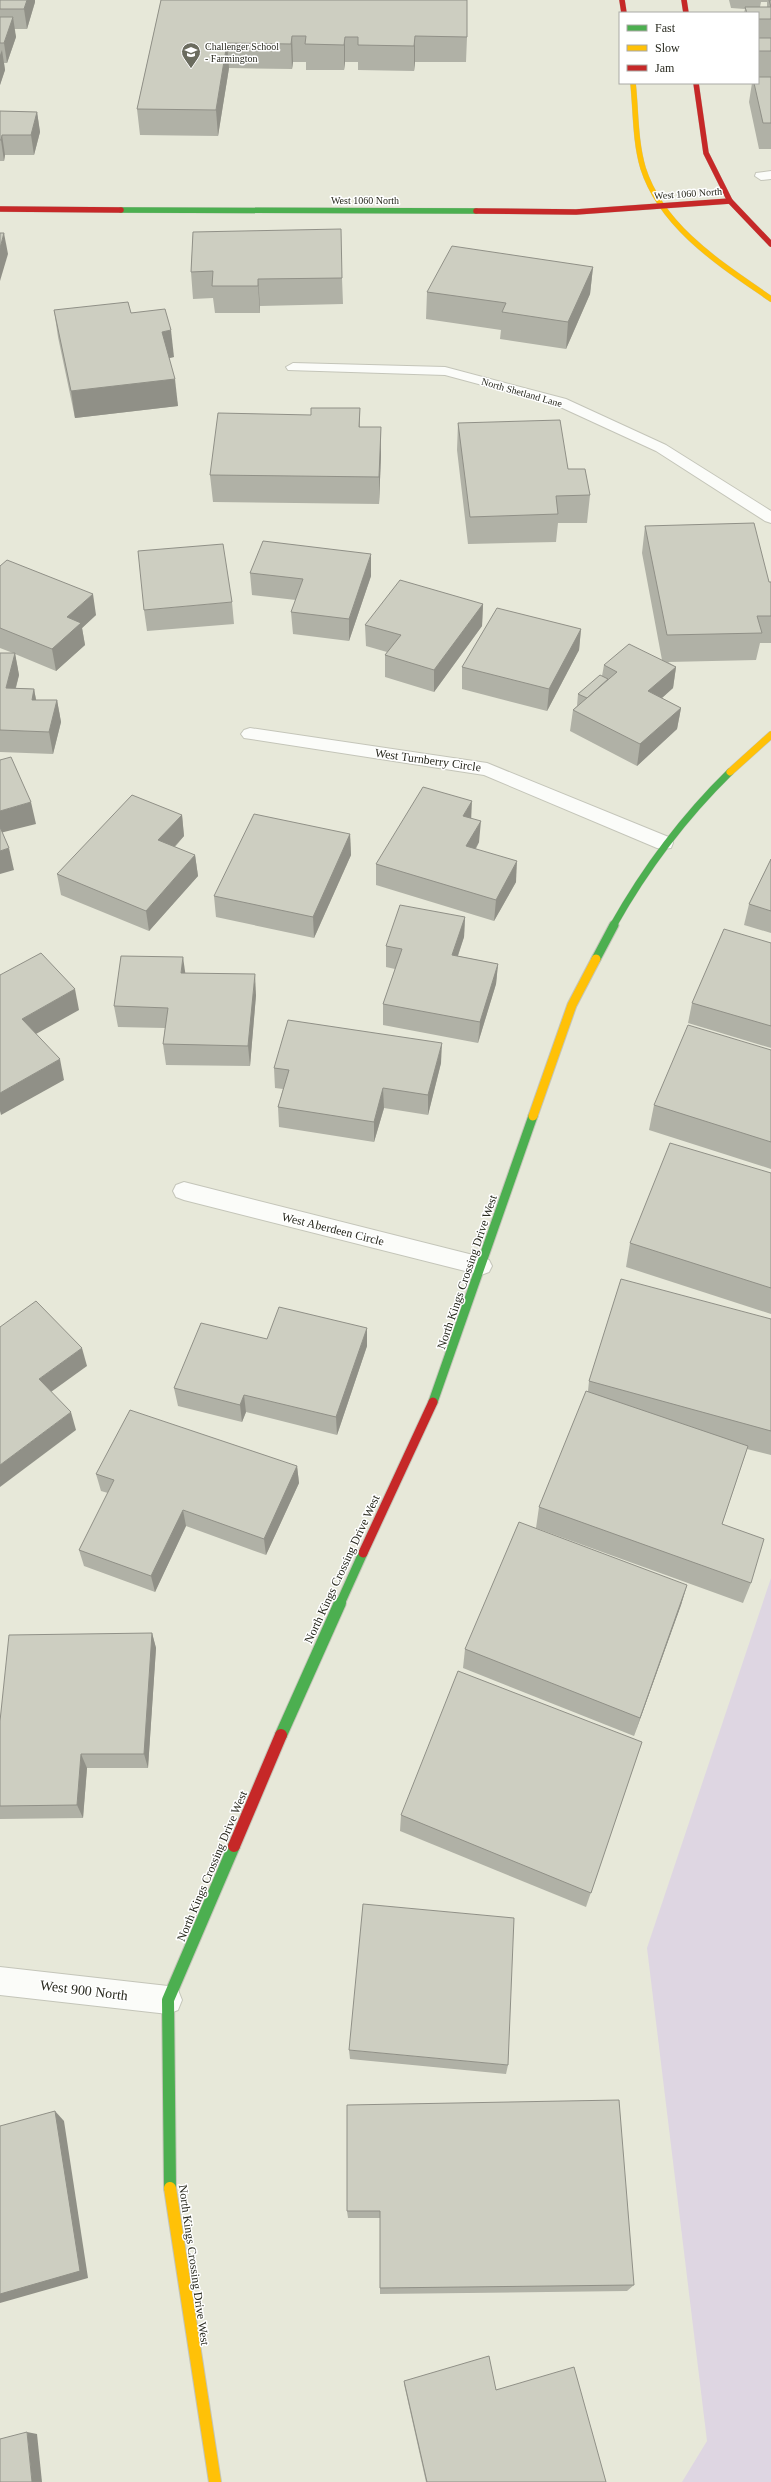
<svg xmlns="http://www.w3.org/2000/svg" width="771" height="2482" font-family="Georgia,serif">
<rect width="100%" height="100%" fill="#e7e8d9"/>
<polygon fill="#ded6e2" points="771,1578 771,2482 682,2482 707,2441 647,1948"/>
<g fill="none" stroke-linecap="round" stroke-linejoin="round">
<g stroke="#c4c5b9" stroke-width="2">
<g id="street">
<polygon points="771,171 771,179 761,180 755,176 756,173"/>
<polygon points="293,363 445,367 566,399 666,445 771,511 771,523 765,521 656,451 556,405 445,375 288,370 286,367"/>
<polygon points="250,728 487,763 671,838 673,843 671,848 664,849 657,848 484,775 244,738 241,734 244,730"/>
<polygon points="184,1182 481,1257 489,1260 492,1266 489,1272 481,1275 184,1200 176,1197 173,1191 176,1185"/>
<polygon points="0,1967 168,1986 178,1990 182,2000 178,2010 168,2014 0,1995"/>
</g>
</g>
<g stroke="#c4c5b9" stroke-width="6">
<polyline id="fast-far3" points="121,210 476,211"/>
</g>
<g stroke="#c4c5b9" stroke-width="8">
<path id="fast-far2" d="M 613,926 C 645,869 683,818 730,772"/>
</g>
<g stroke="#c4c5b9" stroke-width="11">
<g id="fast-far1">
<polyline points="596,959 614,925"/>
<polyline points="433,1402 533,1116"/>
<polyline points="340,1604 363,1553"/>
</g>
</g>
<g stroke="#c4c5b9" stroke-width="14">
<g id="fast">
<polyline points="281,1735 340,1603"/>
<polyline points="170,2188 168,2000 234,1846"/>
</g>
</g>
<g stroke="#c4c5b9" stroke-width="6">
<path id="slow-far3" d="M 633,83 C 636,111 635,141 643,168 C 662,228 722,265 771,299"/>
</g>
<g stroke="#c4c5b9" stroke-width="8">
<polyline id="slow-far2" points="730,772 771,735"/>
</g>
<g stroke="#c4c5b9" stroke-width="11">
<polyline id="slow-far1" points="533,1116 572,1005 596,959"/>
</g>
<g stroke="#c4c5b9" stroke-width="14">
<polyline id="slow" points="170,2188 215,2482"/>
</g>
<g stroke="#c4c5b9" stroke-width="6">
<g id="jam-far2">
<polyline points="622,0 624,13"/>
<polyline points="684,0 686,13"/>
<polyline points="696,83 706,153 730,201 771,244"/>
<polyline points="0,209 121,210"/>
<polyline points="476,211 576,212 730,201"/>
</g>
</g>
<g stroke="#c4c5b9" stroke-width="11">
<polyline id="jam-far1" points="363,1553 433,1402"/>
</g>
<g stroke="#c4c5b9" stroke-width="14">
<polyline id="jam" points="234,1846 281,1735"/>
</g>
<use href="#street" fill="#fbfcf9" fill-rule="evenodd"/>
<use href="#fast-far3" stroke="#4caf50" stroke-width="5.5"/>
<use href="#fast-far2" stroke="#4caf50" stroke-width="7"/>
<use href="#fast-far1" stroke="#4caf50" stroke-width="9"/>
<use href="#fast" stroke="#4caf50" stroke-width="12"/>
<use href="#slow-far3" stroke="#ffc107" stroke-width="5.5"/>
<use href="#slow-far2" stroke="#ffc107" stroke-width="7"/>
<use href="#slow-far1" stroke="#ffc107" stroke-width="9"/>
<use href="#slow" stroke="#ffc107" stroke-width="12"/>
<use href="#jam-far2" stroke="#c62828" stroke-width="5.5"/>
<use href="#jam-far1" stroke="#c62828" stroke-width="9"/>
<use href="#jam" stroke="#c62828" stroke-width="12"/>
</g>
<g fill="#b0b1a6" fill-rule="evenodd">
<polygon points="0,0 35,2 27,29 14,29 16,37 7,63 4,63 5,70 0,85"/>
<polygon points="161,0 467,37 466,62 415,62 414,71 358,70 358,62 345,62 344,70 306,70 306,62 293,62 292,69 229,68 218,136 140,135 137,109"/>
<path d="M 729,0 L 771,0 L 771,77 L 758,77 L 758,13 L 744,13 L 745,9 L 731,8 ZM 761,2 L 767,2 L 767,7 L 760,7 Z"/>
<polygon points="771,77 771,149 759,149 749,102 752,83 758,83"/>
<polygon points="0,111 37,112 40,132 34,155 5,155 4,161 0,161"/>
<polygon points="193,232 342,278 343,304 260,306 260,313 215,313 213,298 193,299 191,272"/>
<polygon points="593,267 590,294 566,349 500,339 501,330 426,319 427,292"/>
<polygon points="54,310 131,313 174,357 169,358 178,406 75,418 58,337"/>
<polygon points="360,408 360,427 381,427 381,455 379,504 213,502 210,475 311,415"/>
<polygon points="458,423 568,469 590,495 587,523 558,523 556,542 468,544 457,450"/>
<polygon points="645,526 769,582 771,582 771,643 760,643 756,660 668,662 676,667 673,688 662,698 681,708 677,729 637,766 570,731 573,710 577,706 578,694 602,676 604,665 662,660 642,553"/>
<polygon points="0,566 96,615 82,628 85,645 56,671 15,654 19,675 16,688 34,689 36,700 57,700 61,722 53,754 0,752 0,653 13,653 0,648"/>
<polygon points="250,573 371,576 349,641 293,634 291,612 296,600 252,595"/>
<polygon points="232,602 234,624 147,631 144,610"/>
<polygon points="483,604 482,626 434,692 385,677 385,655 387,652 366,646 365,625"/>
<polygon points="581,629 579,650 547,711 462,689 462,667"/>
<polygon points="182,815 184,836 175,847 195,855 198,876 149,931 61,895 57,874"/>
<polygon points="471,818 479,842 476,849 516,882 494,921 376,885 376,864"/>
<polygon points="350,834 351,855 314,938 216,917 214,896"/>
<polygon points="771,859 771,933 744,925 749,904"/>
<polygon points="465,917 464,937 458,956 498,964 496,984 478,1043 383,1025 383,1004 395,969 386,967 386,946"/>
<polygon points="771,943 771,1048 688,1023 692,1003"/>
<polygon points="185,973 256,995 250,1066 166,1065 163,1044 165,1028 118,1027 114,1006"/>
<polygon points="771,1050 771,1169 649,1130 654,1105"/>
<polygon points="441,1063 428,1115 384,1108 374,1142 279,1127 278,1107 283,1089 275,1088 274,1068"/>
<polygon points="771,1173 771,1314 626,1267 630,1243"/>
<polygon points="771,1319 771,1455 747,1449 722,1524 751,1583 743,1603 536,1528 539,1507 588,1391 589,1381"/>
<polygon points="267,1339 367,1346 337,1435 246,1412 242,1422 178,1406 174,1388"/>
<polygon points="297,1466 299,1483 266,1555 186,1526 155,1592 84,1566 79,1550 108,1493 101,1491 96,1474"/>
<polygon points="687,1585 681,1605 634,1736 463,1668 465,1649"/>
<polygon points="152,1633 156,1648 148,1768 87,1768 83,1818 0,1819 0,1721"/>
<polygon points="642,1742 586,1907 400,1831 401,1815"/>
<polygon points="349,2050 508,2065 506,2074 350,2059"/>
<polygon points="347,2105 634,2285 627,2291 380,2294 380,2218 348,2218 347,2211"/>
<polygon points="404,2381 496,2390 606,2482 426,2482 404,2384"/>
</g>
<g fill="#909087">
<polygon points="27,0 35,0 35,2 27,29 24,9"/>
<polygon points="13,17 16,37 7,63 4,43"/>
<polygon points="292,36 293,62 292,69 291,44"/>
<polygon points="415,36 415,62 414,71 414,46"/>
<polygon points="345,37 345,62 344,70 344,45"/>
<polygon points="227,43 229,68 218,136 216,110"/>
<polygon points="2,50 5,70 0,85 0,55"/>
<polygon points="37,112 40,132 34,155 31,135"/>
<polygon points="2,135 5,155 4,161 1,140"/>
<polygon points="4,233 8,254 0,281 0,248"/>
<polygon points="593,267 590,294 566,349 568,322"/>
<polygon points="258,279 260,306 260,313 258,286"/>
<polygon points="171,330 174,357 165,359 162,332"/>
<polygon points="175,379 178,406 75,418 71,391"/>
<polygon points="381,427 381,455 379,504 379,477"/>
<polygon points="371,554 371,576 349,641 349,619"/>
<polygon points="93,594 96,615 82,628 85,645 56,671 52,649 67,617"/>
<polygon points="483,604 482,626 434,692 434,670"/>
<polygon points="581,629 579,650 547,711 549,689"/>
<polygon points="15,653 19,675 10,709 6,688"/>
<polygon points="676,667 673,688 645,713 648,691"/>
<polygon points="34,689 38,710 32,700"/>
<polygon points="57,700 61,722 53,754 49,732"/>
<polygon points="681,708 677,729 637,766 640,744"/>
<polygon points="472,801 471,822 463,816"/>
<polygon points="31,802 36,824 0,833 0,811"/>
<polygon points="182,815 184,836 161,861 158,840"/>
<polygon points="481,821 479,842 465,867 466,846"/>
<polygon points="350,834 351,855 314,938 313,917"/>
<polygon points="9,848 14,870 0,874 0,851"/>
<polygon points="195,855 198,876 149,931 146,911"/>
<polygon points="517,861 516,882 494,921 496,900"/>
<polygon points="465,917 464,937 451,976 452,955"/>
<polygon points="183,957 186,978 181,973"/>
<polygon points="498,964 496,984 478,1043 480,1022"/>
<polygon points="255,974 256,995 250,1066 248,1046"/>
<polygon points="75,989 79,1010 27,1039 22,1019"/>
<polygon points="442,1043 441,1063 428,1115 428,1095"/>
<polygon points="60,1059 64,1080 1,1115 0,1111 0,1093"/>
<polygon points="383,1088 384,1108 374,1142 374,1122"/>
<polygon points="367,1328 367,1346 337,1435 336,1417"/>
<polygon points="82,1348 87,1366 44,1397 39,1379"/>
<polygon points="244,1395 246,1412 242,1422 240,1405"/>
<polygon points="71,1412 76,1430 0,1487 0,1465"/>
<polygon points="297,1466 299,1483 266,1555 264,1539"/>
<polygon points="183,1510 186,1526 155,1592 151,1576"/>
<polygon points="687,1585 681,1605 634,1736 640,1718"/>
<polygon points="152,1633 156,1648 148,1768 144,1754"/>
<polygon points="81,1754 87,1768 83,1818 77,1805"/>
<polygon points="55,2111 64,2121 88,2278 0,2303 0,2294"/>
<polygon points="27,2432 37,2434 42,2482 32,2482"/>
</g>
<g fill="#cdcec1" stroke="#909087">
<polygon points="0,0 27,0 24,9 0,9"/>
<polygon points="161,0 467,0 467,37 415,36 414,46 358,45 358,37 345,37 344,45 305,44 306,36 292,36 291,44 227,43 216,110 137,109"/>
<polygon points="769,0 771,0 771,7"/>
<polygon points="745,7 771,7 771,19 758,19 758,13 747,13"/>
<polygon points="0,17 13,17 4,43 0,43"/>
<rect x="758" y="38" width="13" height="13"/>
<polygon points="758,77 771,77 771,123 763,123 754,83 758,83"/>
<polygon points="0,111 37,112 31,135 2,135 1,140 0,140"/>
<polygon points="341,229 342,278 258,279 258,286 212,286 213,271 191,272 193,232"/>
<polygon points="0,233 4,233 0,248"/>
<polygon points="452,246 593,267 568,322 502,312 506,303 427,292"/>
<polygon points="128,302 131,313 165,309 171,330 162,332 175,379 71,391 54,310"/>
<polygon points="311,408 360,408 359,427 381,427 379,477 210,475 218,413 311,415"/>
<polygon points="560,420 568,469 585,469 590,495 556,496 558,514 470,517 458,423"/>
<polygon points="754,523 769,582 771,582 771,616 757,616 762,633 667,635 645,526"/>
<polygon points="263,541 371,554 349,619 291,612 303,579 250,573"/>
<polygon points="223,544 232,602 144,610 138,551"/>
<polygon points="7,560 93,594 67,617 81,623 52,649 0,628 0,566"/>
<polygon points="400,580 483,604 434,670 385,655 401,635 365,625"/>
<polygon points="497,608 581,629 549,689 462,667"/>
<polygon points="629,644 676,667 648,691 681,708 640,744 573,710 617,672 604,665"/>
<polygon points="0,653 15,653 6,688 34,689 32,700 57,700 49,732 0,730"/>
<polygon points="600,675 608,679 587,698 578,694"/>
<polygon points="11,757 31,802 0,811 0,760"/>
<polygon points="423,787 472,801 463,816 481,821 466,846 517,861 496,900 376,864"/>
<polygon points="132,795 182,815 158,840 195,855 146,911 57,874"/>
<polygon points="254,814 350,834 313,917 214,896"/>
<polygon points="0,827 9,848 0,851"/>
<polygon points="771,859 771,911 749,904"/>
<polygon points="400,905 465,917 452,955 498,964 480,1022 383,1004 402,949 386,946"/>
<polygon points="724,929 771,943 771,1026 692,1003"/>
<polygon points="41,953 75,989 22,1019 60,1059 0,1093 0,975"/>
<polygon points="121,956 183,957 181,973 255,974 248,1046 163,1044 168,1008 114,1006"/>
<polygon points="288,1020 442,1043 428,1095 383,1088 374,1122 278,1107 289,1070 274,1068"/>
<polygon points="688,1025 771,1050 771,1142 654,1105"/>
<polygon points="670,1143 771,1173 771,1288 630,1243"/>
<polygon points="621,1279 771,1319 771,1431 589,1381"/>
<polygon points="36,1301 82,1348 39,1379 71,1412 0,1465 0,1327"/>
<polygon points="279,1307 367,1328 336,1417 244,1395 240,1405 174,1388 201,1323 267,1339"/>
<polygon points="586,1391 748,1446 722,1524 764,1539 751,1583 539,1507"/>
<polygon points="130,1410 297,1466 264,1539 183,1510 151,1576 79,1550 114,1480 96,1474"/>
<polygon points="519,1522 687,1585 640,1718 465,1649"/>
<polygon points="152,1633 144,1754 81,1754 77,1805 0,1806 0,1721 9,1635"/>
<polygon points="458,1671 642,1742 591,1893 401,1815"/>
<polygon points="363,1904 514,1918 508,2065 349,2050"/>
<polygon points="619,2100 634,2285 380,2288 380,2211 347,2211 347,2105"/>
<polygon points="55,2111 80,2271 0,2294 0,2126"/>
<polygon points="489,2356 496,2390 574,2367 606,2482 427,2482 404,2381"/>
<polygon points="27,2432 32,2482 0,2482 0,2439"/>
</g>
<defs>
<g id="school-pin" transform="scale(1)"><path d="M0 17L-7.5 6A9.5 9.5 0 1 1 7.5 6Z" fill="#6b6c5f" stroke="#fff"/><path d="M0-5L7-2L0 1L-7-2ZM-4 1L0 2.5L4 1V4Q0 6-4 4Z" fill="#fff"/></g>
</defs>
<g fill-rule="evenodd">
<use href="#school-pin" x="191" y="52"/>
</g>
<g text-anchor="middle" stroke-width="3" stroke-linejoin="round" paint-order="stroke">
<g font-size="10" fill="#28291e" stroke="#fff" text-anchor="start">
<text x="205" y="50">Challenger School<tspan x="205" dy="12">- Farmington</tspan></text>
</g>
<g font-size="10" fill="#28291e" stroke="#fff">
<text transform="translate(688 193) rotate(-4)" y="4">West 1060 North</text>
<text x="365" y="204">West 1060 North</text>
<text transform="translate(522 392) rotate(16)" y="4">North Shetland Lane</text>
</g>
<g font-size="12" fill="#28291e" stroke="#fff">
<text transform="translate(428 760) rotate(8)" y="4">West Turnberry Circle</text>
<text transform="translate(333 1229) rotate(14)" y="4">West Aberdeen Circle</text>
<text transform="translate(467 1272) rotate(-71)" y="4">North Kings Crossing Drive West</text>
<text transform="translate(342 1569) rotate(-65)" y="4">North Kings Crossing Drive West</text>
<text transform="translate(212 1866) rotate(-67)" y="4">North Kings Crossing Drive West</text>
<text transform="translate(194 2265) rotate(82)" y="4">North Kings Crossing Drive West</text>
</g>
<g font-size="14" fill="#28291e" stroke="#fff">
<text transform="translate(84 1990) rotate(7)" y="5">West 900 North</text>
</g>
</g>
<rect x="619" y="12" width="140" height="72" fill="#ffffff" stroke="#a9a9a5"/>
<rect x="627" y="25" width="20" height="6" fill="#4caf50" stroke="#a9a9a5"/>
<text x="655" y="32" font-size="12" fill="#28291e">Fast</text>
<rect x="627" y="45" width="20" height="6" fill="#ffc107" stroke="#a9a9a5"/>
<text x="655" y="52" font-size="12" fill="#28291e">Slow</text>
<rect x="627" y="65" width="20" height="6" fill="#c62828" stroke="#a9a9a5"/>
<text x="655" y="72" font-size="12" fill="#28291e">Jam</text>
</svg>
